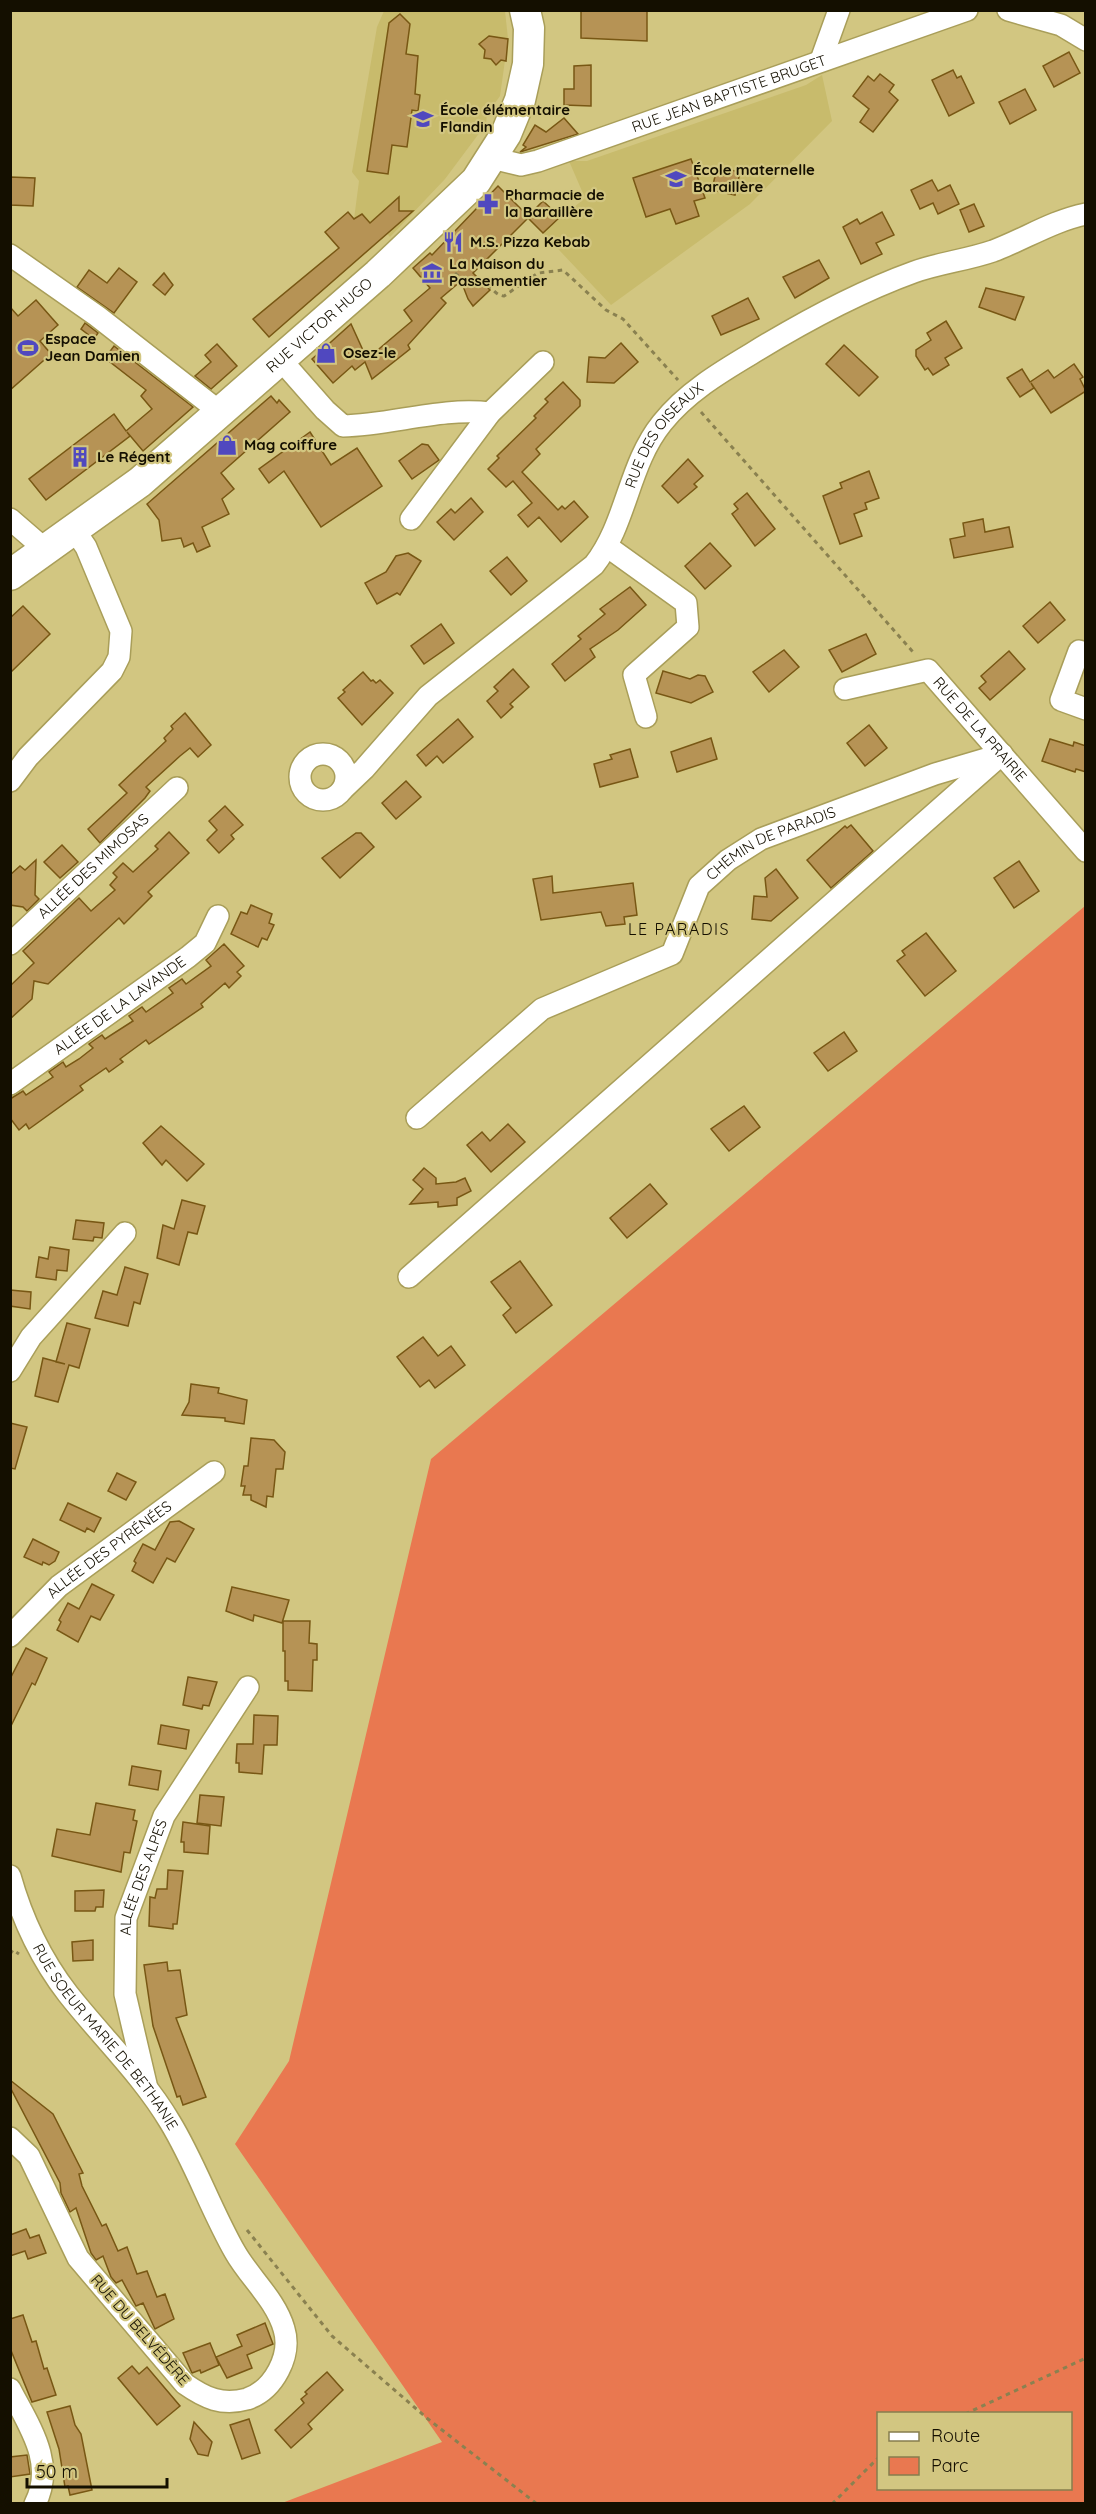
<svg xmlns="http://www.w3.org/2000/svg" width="1096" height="2514" font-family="Quicksand,sans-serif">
<rect width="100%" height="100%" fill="#d2c681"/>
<g fill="#c8bb6c">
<polygon points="384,11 505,11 508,39 500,96 487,114 486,124 445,179 390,237 379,225 368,235 354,219 359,181 352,172 377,27"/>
<polygon points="822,75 832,121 750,204 611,305 543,233 585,198 569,161 587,161 806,85"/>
</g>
<path fill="#e97850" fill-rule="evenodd" d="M 1085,906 L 1085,2503 L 282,2503 L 442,2442 L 235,2144 L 289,2061 L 431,1459 ZM 878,2414 L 1070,2414 L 1070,2488 L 878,2488 Z"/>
<g fill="#b69355" stroke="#785714" stroke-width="1.5">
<polygon points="581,10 647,10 647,41 581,38"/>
<polygon points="400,14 410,24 406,54 418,56 415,94 420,95 418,111 412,110 407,147 392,145 388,174 367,171 389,23"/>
<polygon points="489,36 508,39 506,61 501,60 496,65 491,59 484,58 485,50 479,44"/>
<polygon points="1069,52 1080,73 1054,87 1043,66"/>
<polygon points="591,65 591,106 564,105 564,89 574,89 574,66"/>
<polygon points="953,70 957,78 961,76 974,103 949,116 932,80"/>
<polygon points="880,74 894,85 889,92 898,100 873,132 860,122 869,109 853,96 868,76 874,81"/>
<polygon points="1025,89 1036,110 1010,124 999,102"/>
<polygon points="564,118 578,134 520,152 526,147 523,145 535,125 546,132"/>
<polygon points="691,159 705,198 694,201 699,216 676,224 670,209 646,217 633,178"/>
<polygon points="717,167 740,172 735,195 712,190"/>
<polygon points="10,177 35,178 33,206 10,205"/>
<polygon points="932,180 938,191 950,185 959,204 938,214 933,203 920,209 911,190"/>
<polygon points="498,186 528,216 543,201 560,217 543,233 528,218 473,273 490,290 473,306 468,299 461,281 441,298 446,303 408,345 410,349 372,379 365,362 355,370 352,366 333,383 312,359 351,324 367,359 412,321 404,310 430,288 413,268 430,253 432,255"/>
<polygon points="399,197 399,211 413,211 269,337 253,319 339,248 325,232 348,212 354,219 362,214 370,223"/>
<polygon points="974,204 984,226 969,232 960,210"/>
<polygon points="882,212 894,235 876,243 882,254 861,264 843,227 857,219 860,224"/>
<polygon points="819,260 829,278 795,298 783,277"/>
<polygon points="119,268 137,282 114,313 77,287 89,270 107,283"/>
<polygon points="164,273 173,285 165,295 153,285"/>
<polygon points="986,288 1024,297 1015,320 979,307"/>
<polygon points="748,298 759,319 721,335 712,316"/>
<polygon points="36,300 58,325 40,341 51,354 10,390 10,307 18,316"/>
<polygon points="946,321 962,348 945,358 949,365 933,375 928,368 925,370 916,356 916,350 931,340 927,333"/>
<polygon points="85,323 98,333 94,339 81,329"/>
<polygon points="621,343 638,362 614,383 587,382 589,357 605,358"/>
<polygon points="217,344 237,366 211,389 195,376 211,362 205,355"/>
<polygon points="844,345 878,377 859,396 826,364"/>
<polygon points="114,346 193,407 143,451 127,432 130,436 46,500 29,479 114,414 126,431 152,409 141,396 146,390 105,358"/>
<polygon points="1074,364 1083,377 1080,379 1086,391 1051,413 1031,383 1034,388 1020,397 1007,378 1022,369 1030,382 1048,370 1054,378"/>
<polygon points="563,382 580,400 580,406 536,449 540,454 522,472 558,510 562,506 565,509 574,501 588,517 561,542 539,517 528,527 518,515 532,503 513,481 506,487 488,469 499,458 497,456 536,418 534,416 548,402 545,399"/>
<polygon points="271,396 277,403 279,400 290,412 221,473 234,489 222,499 229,514 202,527 210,546 197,552 193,543 184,547 181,538 162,541 159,520 147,504"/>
<polygon points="310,432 331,465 357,448 382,486 321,527 284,471 269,483 259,469"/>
<polygon points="422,444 428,445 439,460 412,479 399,461"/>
<polygon points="688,459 703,476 694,484 697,487 678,503 662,486"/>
<polygon points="869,471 879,498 865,503 867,509 854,514 862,536 840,544 823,496 842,488 840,483"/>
<polygon points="747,493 775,529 755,546 732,514 738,509 734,504"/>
<polygon points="471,498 483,512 454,540 437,522 451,509 455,513"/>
<polygon points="983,519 985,532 1009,527 1013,547 954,558 950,539 965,536 963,523"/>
<polygon points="710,543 731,566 705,589 685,566"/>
<polygon points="408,553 421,561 400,595 397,593 377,604 365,583 386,572 396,556"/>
<polygon points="507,557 527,581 511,595 490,571"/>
<polygon points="630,587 646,605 618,630 590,649 595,657 565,681 552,664 581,639 578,636 605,614 600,609"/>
<polygon points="1050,602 1065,620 1038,643 1023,626"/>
<polygon points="23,606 50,634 10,673 10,618"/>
<polygon points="441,624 454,643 424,664 411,646"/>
<polygon points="866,634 876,654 842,672 829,650"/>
<polygon points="784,650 799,667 769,692 753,672"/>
<polygon points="1009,651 1025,669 990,700 979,688 986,682 981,676"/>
<polygon points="513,669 529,687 510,704 513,707 501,718 487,701 498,691 494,687"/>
<polygon points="663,671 690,679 698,675 705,676 713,692 691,703 656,693"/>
<polygon points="363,672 371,681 373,680 376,683 380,680 393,693 362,725 338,698 345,692 343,690"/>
<polygon points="185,713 211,745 198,757 190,748 180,756 146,787 150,791 145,798 100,843 88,829 127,793 119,785 166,741 164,738 173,729 171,726"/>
<polygon points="458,719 473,737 443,763 437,756 426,766 417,755"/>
<polygon points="869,725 887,748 865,766 847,743"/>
<polygon points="711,738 717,759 677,772 671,752"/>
<polygon points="1050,739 1073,746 1074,742 1086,746 1086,772 1076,769 1075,772 1042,761"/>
<polygon points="630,749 638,777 600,787 594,764 612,759 610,755"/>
<polygon points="406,781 421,797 396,819 382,803"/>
<polygon points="225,806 243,825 231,835 234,839 219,853 207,840 217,830 209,821"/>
<polygon points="851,825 873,851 831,888 807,860 845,826 847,828"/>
<polygon points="169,832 189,853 148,892 152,896 124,924 119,918 48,984 34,981 32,999 10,1019 10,986 34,963 23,951 79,898 91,911 115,890 110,885 117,877 113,873 123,863 133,872 158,849 155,846"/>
<polygon points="356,833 361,833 374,847 340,878 322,858"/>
<polygon points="62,845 78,862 60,878 44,862"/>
<polygon points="36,860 35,895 39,899 27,911 23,907 10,905 10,875 20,866 25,870"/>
<polygon points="1019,861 1039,891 1014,908 994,878"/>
<polygon points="776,869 798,898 771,921 752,919 754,896 767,897 765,878"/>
<polygon points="552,876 553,893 633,883 637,915 624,917 625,924 606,926 601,912 541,920 533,879"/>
<polygon points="251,905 272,914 269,923 274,925 267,940 262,938 258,947 231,934 241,912 247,914"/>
<polygon points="926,933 956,971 925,996 897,961 905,955 902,951"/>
<polygon points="224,944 244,966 237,972 241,976 229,988 225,983 201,1004 203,1007 149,1044 146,1040 120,1059 123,1062 109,1072 106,1068 80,1086 83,1090 29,1129 26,1124 19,1130 10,1118 10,1099 23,1091 26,1095 53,1077 49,1072 63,1062 66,1067 79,1059 93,1048 89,1044 96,1039 102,1035 105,1039 133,1021 129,1016 142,1007 146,1012 173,993 169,988 182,979 186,984 211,966 206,960"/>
<polygon points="844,1032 857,1051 828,1071 814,1053"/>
<polygon points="744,1106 760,1127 729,1151 711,1129"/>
<polygon points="508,1124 525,1142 491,1172 467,1145 482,1132 490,1141"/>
<polygon points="161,1126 204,1164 187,1181 166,1160 162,1165 143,1143"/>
<polygon points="424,1168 436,1178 436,1184 456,1182 465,1178 471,1191 457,1198 457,1205 438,1207 438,1202 410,1204 423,1189 413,1180"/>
<polygon points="650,1184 667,1204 627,1238 610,1218"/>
<polygon points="182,1200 205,1206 197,1234 188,1232 179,1265 157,1258 163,1225 174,1229"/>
<polygon points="76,1220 104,1223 102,1238 94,1237 93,1241 73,1239"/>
<polygon points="50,1247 69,1250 67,1271 57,1270 56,1280 36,1277 39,1257 48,1259"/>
<polygon points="520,1261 552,1305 516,1333 503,1315 511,1308 491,1282"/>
<polygon points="125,1267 148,1274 140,1304 134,1302 128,1326 95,1318 103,1291 117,1295"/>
<polygon points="10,1290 31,1292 30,1309 10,1306"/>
<polygon points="67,1323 90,1329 79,1368 69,1365 58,1402 35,1396 43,1358 65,1364 56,1362"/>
<polygon points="423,1337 438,1356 451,1346 465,1365 435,1388 429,1380 420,1387 397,1357"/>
<polygon points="191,1384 219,1388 218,1393 247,1400 244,1424 225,1421 225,1418 182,1415 189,1402"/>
<polygon points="10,1423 27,1427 15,1469 10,1468"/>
<polygon points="251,1438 274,1440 285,1452 283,1469 276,1469 273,1497 267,1496 266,1507 251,1500 251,1495 243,1495 245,1486 241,1486 244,1466 248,1466"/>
<polygon points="117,1473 136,1482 126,1500 108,1491"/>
<polygon points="68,1503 101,1518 94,1532 87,1528 85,1532 60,1520"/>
<polygon points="179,1521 194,1529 175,1562 167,1558 153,1583 132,1571 136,1563 134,1561 143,1544 155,1550 170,1522"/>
<polygon points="33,1539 59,1552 55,1561 49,1565 43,1562 42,1565 24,1557"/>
<polygon points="92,1584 114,1595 100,1620 91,1616 78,1642 57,1630 61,1622 59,1620 68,1603 79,1609"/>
<polygon points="232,1587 289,1600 282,1623 254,1615 253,1621 226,1611"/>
<polygon points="283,1621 310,1621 309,1643 317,1644 317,1660 313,1660 312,1691 288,1690 288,1681 285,1681 285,1651 283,1651"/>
<polygon points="26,1648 47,1658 35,1685 32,1683 10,1728 10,1679"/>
<polygon points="188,1677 217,1682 209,1706 203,1705 202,1709 183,1705"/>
<polygon points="254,1715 278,1716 277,1745 264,1745 262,1774 239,1772 239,1763 236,1763 237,1744 253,1744"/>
<polygon points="161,1725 189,1730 186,1749 158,1744"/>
<polygon points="132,1766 161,1771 158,1790 129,1785"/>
<polygon points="200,1795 224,1797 221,1826 197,1823"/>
<polygon points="96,1803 135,1810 133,1820 137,1821 130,1853 124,1852 121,1872 52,1856 57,1829 90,1835"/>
<polygon points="183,1822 210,1826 208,1854 184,1852 184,1842 181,1842"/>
<polygon points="168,1870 183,1871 177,1924 173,1924 173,1929 149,1926 150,1897 155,1898 157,1889 167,1889"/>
<polygon points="104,1890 103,1907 96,1907 95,1911 75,1911 75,1891"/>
<polygon points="93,1940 93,1960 73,1961 72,1942"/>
<polygon points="167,1962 168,1971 180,1970 187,2015 176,2018 206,2097 183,2105 180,2096 177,2097 153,2026 144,1965"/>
<polygon points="10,2080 53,2114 83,2173 79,2174 82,2186 102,2226 106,2224 118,2251 127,2247 137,2274 147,2271 157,2297 165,2294 174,2319 155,2329 143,2303 136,2306 122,2280 116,2283 111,2277 103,2256 96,2260 91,2253 76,2208 70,2212 61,2193 60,2183 10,2087"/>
<polygon points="26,2229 30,2238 39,2235 46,2253 28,2259 25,2251 10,2256 10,2235"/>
<polygon points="23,2315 32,2342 36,2341 44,2369 47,2368 56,2395 32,2402 10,2348 10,2319"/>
<polygon points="265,2323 273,2344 247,2355 252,2368 227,2378 216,2357 242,2346 237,2335"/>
<polygon points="210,2343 219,2365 201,2373 200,2370 192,2373 183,2353"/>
<polygon points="132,2366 139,2374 147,2367 180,2406 157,2425 118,2378"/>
<polygon points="327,2372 343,2390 308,2424 312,2429 291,2448 275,2430 304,2403 301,2399 307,2394 305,2392"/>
<polygon points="70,2406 75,2425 81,2434 92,2490 70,2495 68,2486 65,2487 59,2449 47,2412"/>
<polygon points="249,2419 260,2453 242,2459 230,2425"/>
<polygon points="194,2422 212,2442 208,2456 198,2454 190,2439"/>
<polygon points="27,2455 30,2474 10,2477 10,2457"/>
</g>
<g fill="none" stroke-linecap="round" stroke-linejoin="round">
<g stroke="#a99e59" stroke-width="24">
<g id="minor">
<polyline points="1008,10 1061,25 1086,40"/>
<polyline points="821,60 839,10"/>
<path id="s1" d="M 492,158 L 521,165 L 538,161 L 967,10"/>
<polyline points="10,255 97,316 220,412"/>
<path d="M 281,360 L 325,410 L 343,426 C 392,425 441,407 490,413"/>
<polyline points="10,519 47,551"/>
<polyline points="411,519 490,413 543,362"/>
<polyline points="608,547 686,603 688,627 634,675 646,717"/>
<polyline points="1086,653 1079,651 1061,700 1086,709"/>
<path id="s2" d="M 845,689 L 928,670 L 1086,851"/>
<circle cx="323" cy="777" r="23"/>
<polyline points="10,781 28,757 112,671 119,657 121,631 86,547 75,531"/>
<path id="s3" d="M 342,790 L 364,769 L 428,696 L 594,565 C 627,523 628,465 662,423 C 686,393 719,373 751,354 C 803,322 856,293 914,272 C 939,263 967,260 993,251 C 1025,239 1052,221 1086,214"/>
<path id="s4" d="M 10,944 L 177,788"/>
<path id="s5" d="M 10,1084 L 188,957 L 205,943 L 218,916"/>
<path id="s6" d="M 417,1118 L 542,1009 L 672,954 L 699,886 L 728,860 L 761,839 L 935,774 L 996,756"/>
<polyline points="409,1277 1002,754"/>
<polyline points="10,1371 31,1337 125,1233"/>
<path id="s7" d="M 10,1636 L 59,1586 L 214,1472"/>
<path id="s8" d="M 10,1876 C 22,1919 41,1959 68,1994 C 101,2036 142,2075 170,2122 C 195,2163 211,2210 235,2252 C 249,2277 276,2300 284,2329 C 292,2355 274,2390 247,2399 C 222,2406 205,2398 185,2384 L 78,2258 L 29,2156 L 10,2138"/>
<path id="s9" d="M 146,2084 L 125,1994 L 126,1918 L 164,1816 L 248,1687"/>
<path d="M 10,2389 C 29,2426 56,2463 35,2504"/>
</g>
</g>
<g stroke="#a99e59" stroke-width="33">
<g id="secondary">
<path id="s10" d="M 10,575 L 140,482 L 378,274 L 476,181 L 506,134 L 520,100 L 528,64 L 529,28 L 525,10"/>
</g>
</g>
<g stroke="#8a8150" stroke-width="3" stroke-dasharray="4.5 4.5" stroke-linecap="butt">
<path d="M 455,273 C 463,282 473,275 483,281 C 492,286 494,295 504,296 L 538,273 L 563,270 L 606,310 L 623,319 L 678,380"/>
<polyline points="701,412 913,652"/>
<polyline points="10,1954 13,1950 19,1954"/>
<polyline points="247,2230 332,2336 428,2419 537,2504"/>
<polyline points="965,2414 1086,2358"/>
<polyline points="832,2504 878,2458"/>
</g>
<use href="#minor" stroke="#fff" stroke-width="21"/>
<use href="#secondary" stroke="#fff" stroke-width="30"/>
</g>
<defs>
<g id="school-bare" transform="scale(1.62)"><path d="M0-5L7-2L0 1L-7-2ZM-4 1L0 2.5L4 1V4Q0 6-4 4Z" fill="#5048bf" stroke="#d2c681" stroke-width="2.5" paint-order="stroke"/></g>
<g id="pharmacy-bare" transform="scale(1.62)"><path d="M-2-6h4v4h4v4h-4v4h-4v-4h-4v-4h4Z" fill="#5048bf" stroke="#d2c681" stroke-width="2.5" paint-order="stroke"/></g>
<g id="restaurant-bare" transform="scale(1.62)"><path d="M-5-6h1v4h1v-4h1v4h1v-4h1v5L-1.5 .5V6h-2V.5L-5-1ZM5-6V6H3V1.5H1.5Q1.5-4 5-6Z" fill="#5048bf" stroke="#d2c681" stroke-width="2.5" paint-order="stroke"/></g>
<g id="museum-bare" transform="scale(1.62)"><path d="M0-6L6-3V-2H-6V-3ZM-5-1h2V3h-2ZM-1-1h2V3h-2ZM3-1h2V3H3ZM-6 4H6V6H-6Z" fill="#5048bf" stroke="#d2c681" stroke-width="2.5" paint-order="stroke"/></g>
<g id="stadium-bare" transform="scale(1.62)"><path d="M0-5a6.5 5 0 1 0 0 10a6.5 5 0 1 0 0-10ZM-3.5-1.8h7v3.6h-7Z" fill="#5048bf" stroke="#d2c681" stroke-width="2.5" paint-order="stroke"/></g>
<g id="shop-bare" transform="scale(1.62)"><path d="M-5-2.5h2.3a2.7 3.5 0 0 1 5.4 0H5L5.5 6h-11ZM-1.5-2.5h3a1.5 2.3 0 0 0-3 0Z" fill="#5048bf" stroke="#d2c681" stroke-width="2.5" paint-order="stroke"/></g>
<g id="building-bare" transform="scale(1.62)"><path d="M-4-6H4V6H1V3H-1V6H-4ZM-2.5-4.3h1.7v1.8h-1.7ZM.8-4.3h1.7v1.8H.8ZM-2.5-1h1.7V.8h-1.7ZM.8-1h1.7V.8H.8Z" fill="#5048bf" stroke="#d2c681" stroke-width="2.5" paint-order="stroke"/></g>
</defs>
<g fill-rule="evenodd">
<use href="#school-bare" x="423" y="119"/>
<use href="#school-bare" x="676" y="179"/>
<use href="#pharmacy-bare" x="488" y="204"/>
<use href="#restaurant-bare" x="453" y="242"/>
<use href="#museum-bare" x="432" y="273"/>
<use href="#stadium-bare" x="28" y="348"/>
<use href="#shop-bare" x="326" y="353"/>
<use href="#shop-bare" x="227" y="445"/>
<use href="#building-bare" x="80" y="457"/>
</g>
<g text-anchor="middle" stroke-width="4.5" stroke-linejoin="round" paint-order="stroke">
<g font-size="15" fill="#140f00" stroke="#d2c681">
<text dy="5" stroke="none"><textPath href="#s1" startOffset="250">RUE JEAN BAPTISTE BRUGET</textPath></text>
<text dy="5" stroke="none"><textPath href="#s10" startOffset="398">RUE VICTOR HUGO</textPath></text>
<text dy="5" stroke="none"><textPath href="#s3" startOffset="488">RUE DES OISEAUX</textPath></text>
<text dy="5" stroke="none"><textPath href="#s2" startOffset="164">RUE DE LA PRAIRIE</textPath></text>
<text dy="5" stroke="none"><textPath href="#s6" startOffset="465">CHEMIN DE PARADIS</textPath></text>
<text dy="5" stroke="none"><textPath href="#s4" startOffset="114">ALLÉE DES MIMOSAS</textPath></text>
<text dy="5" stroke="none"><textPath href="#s5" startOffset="135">ALLÉE DE LA LAVANDE</textPath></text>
<text dy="5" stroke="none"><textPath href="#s7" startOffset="132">ALLÉE DES PYRÉNÉES</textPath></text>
<text dy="5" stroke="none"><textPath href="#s9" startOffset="212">ALLÉE DES ALPES</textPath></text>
<text dy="5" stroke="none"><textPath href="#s8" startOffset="189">RUE SOEUR MARIE DE BETHANIE</textPath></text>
<text transform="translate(140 2330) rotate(49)" y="5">RUE DU BELVÉDÈRE</text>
</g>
<g font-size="15" font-weight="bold" fill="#140f00" stroke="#d2c681" text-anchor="start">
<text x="440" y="115">École élémentaire<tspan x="440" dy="17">Flandin</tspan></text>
<text x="693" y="175">École maternelle<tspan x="693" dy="17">Baraillère</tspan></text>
<text x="505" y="200">Pharmacie de<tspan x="505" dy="17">la Baraillère</tspan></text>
<text x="470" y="247">M.S. Pizza Kebab</text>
<text x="449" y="269">La Maison du<tspan x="449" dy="17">Passementier</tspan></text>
<text x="45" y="344">Espace<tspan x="45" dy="17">Jean Damien</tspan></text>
<text x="343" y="358">Osez-le</text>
<text x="244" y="450">Mag coiffure</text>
<text x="97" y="462">Le Régent</text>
</g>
<g font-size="16" letter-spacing="1.5" fill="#140f00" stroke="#d2c681">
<text x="679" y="935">LE PARADIS</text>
</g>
</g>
<rect width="1096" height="2514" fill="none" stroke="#140f00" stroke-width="24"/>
<rect x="877" y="2412" width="195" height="78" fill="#d2c681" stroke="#867d4d" stroke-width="1.5"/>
<rect x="889" y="2432" width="30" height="9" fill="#ffffff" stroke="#867d4d" stroke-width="1.5"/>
<text x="931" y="2442" font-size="18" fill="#140f00">Route</text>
<rect x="889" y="2457" width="30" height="18" fill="#e97850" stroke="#867d4d" stroke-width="1.5"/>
<text x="931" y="2472" font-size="18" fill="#140f00">Parc</text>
<path d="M27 2478v9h140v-9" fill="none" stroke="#140f00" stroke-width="3"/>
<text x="36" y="2478" font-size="18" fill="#140f00" stroke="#d2c681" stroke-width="4.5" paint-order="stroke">50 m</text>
</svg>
